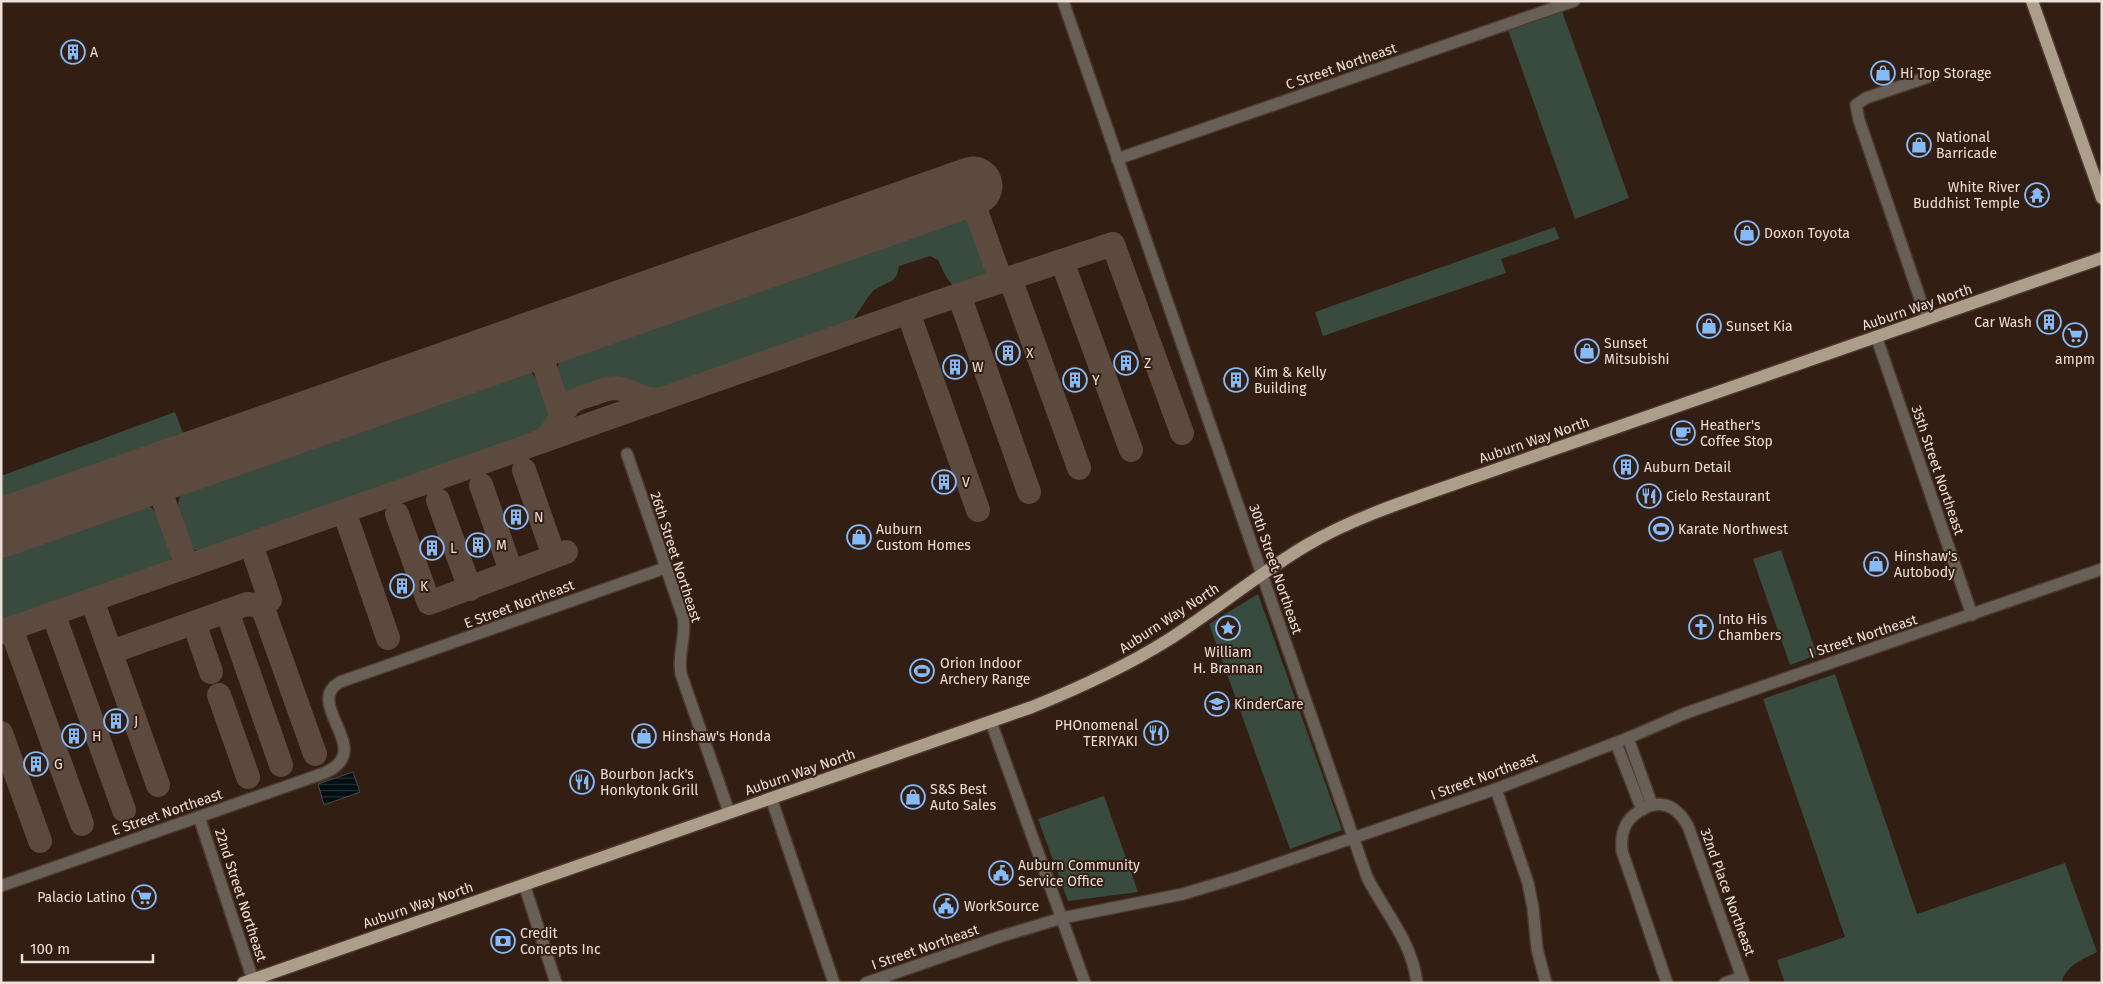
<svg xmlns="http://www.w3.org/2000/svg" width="2103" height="984" font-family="'Fira Sans',sans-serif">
<defs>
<pattern id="water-rules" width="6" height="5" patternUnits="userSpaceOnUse" patternTransform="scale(1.25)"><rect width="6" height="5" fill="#000e12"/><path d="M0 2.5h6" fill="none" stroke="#263134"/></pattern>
</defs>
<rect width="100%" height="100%" fill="#321e12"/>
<g fill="#394b3f">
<polygon points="1562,11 1629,198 1575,219 1508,30"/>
<path d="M 968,207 C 981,227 990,255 991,279 C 959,298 952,291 938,260 L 930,256 L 899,266 L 897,275 L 893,280 L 874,290 L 868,297 L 849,326 L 660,393 C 643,396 632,381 616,382 C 599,383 583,394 567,398 C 553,383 554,360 570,347 L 854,244 Z"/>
<polygon points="1555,227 1559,239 1501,259 1506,273 1323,336 1315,312"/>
<path d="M 527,368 C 543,384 559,410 544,432 C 479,455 413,477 348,502 C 308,517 235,552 194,550 C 178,525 170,505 189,480 L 508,369 Z"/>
<polygon points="175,412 188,446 142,465 1,513 1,476"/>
<polygon points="123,503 141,503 152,508 164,525 173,549 170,562 1,623 1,546"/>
<polygon points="1781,550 1817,655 1790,665 1753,559"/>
<polygon points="1258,594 1342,830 1290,849 1209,624"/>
<path d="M 1835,674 L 1917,914 L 2065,863 L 2097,952 C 2084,959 2064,966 2062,983 L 1785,983 L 1777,960 L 1845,937 L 1763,699 Z"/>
<polygon points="1104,796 1138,892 1068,901 1038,819"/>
</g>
<polygon fill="url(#water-rules)" stroke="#474d4d" points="353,772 360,792 324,805 318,784"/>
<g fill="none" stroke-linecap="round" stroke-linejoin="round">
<g stroke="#5c4a3e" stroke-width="24">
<polyline points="968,188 1001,281"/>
<polyline points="1062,261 1131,450"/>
<polyline points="1010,278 1079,468"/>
<polyline points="959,295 1029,492"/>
<polyline points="908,312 978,510"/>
<polyline points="535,339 565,426"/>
<path d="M 543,441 C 557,431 559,414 571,403 C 577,398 586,396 593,394 C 600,391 608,388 616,388 C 632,389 643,402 661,399"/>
<polyline points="524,470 554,556"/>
<polyline points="154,474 187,566"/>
<polyline points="481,485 511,571"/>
<polyline points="438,500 470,589"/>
<polyline points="344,511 388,638"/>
<polyline points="397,514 429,603 566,552"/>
<polyline points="92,600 158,785"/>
<polyline points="261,603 315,754"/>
<polyline points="227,611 281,765"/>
<polyline points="53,613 124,810"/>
<polyline points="194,623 211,672"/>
<polyline points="11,628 82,824"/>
<polyline points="1,632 923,307 1113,244 1182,433"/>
<polyline points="111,652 247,604 256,605 270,600 251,544"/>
<polyline points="219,695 248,777"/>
<polyline points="1,733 40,841"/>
</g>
<polyline stroke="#5c4a3e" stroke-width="59" points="1,528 973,186"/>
<g stroke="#4c392e" stroke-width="14">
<g id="minor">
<path d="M 1063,1 L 1367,877 C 1385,913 1412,941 1417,983"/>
<polyline points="1117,159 1574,1"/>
<polyline points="1927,319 1859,120 1856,105 1866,98 1934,75"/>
<polyline points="1876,336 1972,615"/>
<path d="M 627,454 L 683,617 C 687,636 677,654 681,674 L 729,812"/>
<polyline points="991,722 1085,983"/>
<polyline points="1628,738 1652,805"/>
<polyline points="1616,743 1642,810"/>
<polyline points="1496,789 1528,883 1533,908 1537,949 1546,983"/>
<polyline points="771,798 834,983"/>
<polyline points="199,817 254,983"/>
<polyline points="524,884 556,983"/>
<path d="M 1,886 L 310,778 C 319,775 331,772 338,764 C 362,741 306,701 340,682 L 665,568"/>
<polyline points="866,983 999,937 1062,918 1183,894 1236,878 1496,789 1628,738 1686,713 2102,569"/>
<path d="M 1667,983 L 1622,851 C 1620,829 1627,816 1647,807 C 1666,799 1679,810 1688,826 L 1744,983"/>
<polyline points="1725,983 1742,977"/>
</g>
</g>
<g stroke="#4c392e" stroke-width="15">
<g id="major">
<polyline points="2032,1 2102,198"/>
<path d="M 243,983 L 1032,707 C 1079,688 1125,667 1168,640 C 1215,610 1258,574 1307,545 C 1348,521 1394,505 1440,489 L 2102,258"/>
</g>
</g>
<use href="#minor" stroke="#686057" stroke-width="11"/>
<use href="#major" stroke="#ad9d8b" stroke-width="12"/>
</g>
<defs>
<g id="building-ring" transform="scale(1.25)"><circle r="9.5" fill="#321e12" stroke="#86bbfb" stroke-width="1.5"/><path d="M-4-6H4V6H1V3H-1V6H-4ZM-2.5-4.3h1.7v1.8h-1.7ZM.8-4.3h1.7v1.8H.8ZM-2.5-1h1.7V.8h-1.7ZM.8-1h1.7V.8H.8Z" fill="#86bbfb"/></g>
<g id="shop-ring" transform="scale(1.25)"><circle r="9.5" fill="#321e12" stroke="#86bbfb" stroke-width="1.5"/><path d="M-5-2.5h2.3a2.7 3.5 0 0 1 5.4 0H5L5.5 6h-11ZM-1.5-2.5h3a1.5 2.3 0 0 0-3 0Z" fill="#86bbfb"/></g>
<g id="temple-ring" transform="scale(1.25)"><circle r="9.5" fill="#321e12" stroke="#86bbfb" stroke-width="1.5"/><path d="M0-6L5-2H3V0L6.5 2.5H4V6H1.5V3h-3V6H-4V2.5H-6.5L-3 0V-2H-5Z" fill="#86bbfb"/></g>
<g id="supermarket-ring" transform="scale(1.25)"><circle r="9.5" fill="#321e12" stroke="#86bbfb" stroke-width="1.5"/><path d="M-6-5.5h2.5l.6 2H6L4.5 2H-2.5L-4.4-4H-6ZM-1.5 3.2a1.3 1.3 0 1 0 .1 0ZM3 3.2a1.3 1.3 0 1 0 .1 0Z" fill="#86bbfb"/></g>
<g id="cafe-ring" transform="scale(1.25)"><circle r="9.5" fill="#321e12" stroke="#86bbfb" stroke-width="1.5"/><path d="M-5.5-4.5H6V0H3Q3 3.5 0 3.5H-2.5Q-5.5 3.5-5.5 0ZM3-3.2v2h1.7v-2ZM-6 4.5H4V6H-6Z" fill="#86bbfb"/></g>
<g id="restaurant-ring" transform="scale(1.25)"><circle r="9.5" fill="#321e12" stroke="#86bbfb" stroke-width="1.5"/><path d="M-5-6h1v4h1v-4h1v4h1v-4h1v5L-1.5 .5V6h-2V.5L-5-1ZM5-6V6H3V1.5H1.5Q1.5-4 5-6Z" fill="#86bbfb"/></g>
<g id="stadium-ring" transform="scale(1.25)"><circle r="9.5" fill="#321e12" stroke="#86bbfb" stroke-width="1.5"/><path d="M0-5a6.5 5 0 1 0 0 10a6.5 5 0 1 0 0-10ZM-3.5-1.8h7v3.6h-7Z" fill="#86bbfb"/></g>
<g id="church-ring" transform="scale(1.25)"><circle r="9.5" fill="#321e12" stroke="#86bbfb" stroke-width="1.5"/><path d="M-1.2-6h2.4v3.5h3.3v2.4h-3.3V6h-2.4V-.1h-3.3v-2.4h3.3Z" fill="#86bbfb"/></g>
<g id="sight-ring" transform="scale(1.25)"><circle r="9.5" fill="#321e12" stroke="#86bbfb" stroke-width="1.5"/><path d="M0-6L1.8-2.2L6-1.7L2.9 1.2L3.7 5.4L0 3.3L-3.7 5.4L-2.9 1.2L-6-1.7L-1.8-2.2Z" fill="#86bbfb"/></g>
<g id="school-ring" transform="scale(1.25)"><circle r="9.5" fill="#321e12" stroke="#86bbfb" stroke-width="1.5"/><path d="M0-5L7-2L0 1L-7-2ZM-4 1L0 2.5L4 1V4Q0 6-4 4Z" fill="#86bbfb"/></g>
<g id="civic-ring" transform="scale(1.25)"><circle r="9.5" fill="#321e12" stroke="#86bbfb" stroke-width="1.5"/><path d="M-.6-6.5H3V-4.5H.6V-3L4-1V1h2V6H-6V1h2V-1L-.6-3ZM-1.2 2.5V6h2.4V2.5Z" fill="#86bbfb"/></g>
<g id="bank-ring" transform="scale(1.25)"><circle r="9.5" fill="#321e12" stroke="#86bbfb" stroke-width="1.5"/><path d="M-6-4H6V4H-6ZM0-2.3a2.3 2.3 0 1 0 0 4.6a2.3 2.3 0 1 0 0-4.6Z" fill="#86bbfb"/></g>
</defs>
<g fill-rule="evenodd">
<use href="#building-ring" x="73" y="52"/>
<use href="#shop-ring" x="1883" y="73"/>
<use href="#shop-ring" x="1919" y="145"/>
<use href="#temple-ring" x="2037" y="195"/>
<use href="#shop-ring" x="1747" y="233"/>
<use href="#building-ring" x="2049" y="322"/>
<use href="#shop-ring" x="1709" y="326"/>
<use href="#supermarket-ring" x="2075" y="335"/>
<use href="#shop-ring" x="1587" y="351"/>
<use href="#building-ring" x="1008" y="353"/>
<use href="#building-ring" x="1126" y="363"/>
<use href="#building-ring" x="955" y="367"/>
<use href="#building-ring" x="1075" y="380"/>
<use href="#building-ring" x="1236" y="380"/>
<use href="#cafe-ring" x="1683" y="433"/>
<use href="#building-ring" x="1626" y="467"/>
<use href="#building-ring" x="944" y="482"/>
<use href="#restaurant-ring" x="1649" y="496"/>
<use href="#building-ring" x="516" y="517"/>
<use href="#stadium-ring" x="1661" y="529"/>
<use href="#shop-ring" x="859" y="537"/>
<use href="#building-ring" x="478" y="545"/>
<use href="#building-ring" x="432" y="548"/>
<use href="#shop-ring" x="1876" y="564"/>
<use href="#building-ring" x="402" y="586"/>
<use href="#church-ring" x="1701" y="627"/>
<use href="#sight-ring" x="1228" y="628"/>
<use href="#stadium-ring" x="922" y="671"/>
<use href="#school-ring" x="1217" y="704"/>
<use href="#building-ring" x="116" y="721"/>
<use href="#restaurant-ring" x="1156" y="733"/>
<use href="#building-ring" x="74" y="736"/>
<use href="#shop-ring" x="644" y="736"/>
<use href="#building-ring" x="36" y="764"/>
<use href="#restaurant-ring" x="582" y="782"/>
<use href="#shop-ring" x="913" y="797"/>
<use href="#civic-ring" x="1001" y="873"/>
<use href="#supermarket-ring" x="144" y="897"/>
<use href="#civic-ring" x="946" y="906"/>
<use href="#bank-ring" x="503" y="941"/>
</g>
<g text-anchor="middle" stroke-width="4" stroke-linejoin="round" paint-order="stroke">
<g font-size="14" fill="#eddfd7" stroke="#321e12" text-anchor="start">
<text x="90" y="57">A</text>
<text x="1900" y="78">Hi Top Storage</text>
<text x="1936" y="142">National<tspan x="1936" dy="16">Barricade</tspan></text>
<text x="2020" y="192" text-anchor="end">White River<tspan x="2020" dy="16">Buddhist Temple</tspan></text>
<text x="1764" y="238">Doxon Toyota</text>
<text x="2032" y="327" text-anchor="end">Car Wash</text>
<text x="1726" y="331">Sunset Kia</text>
<text x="1604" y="348">Sunset<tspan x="1604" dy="16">Mitsubishi</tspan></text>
<text x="1026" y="358">X</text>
<text x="2075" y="364" text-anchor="middle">ampm</text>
<text x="1144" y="368">Z</text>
<text x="972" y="372">W</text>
<text x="1254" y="377">Kim &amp; Kelly<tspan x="1254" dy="16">Building</tspan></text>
<text x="1092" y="385">Y</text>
<text x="1700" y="430">Heather's<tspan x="1700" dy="16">Coffee Stop</tspan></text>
<text x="1644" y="472">Auburn Detail</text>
<text x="962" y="487">V</text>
<text x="1666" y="501">Cielo Restaurant</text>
<text x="534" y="522">N</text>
<text x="876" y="534">Auburn<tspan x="876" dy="16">Custom Homes</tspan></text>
<text x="1678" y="534">Karate Northwest</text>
<text x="496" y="550">M</text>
<text x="450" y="553">L</text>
<text x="1894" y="561">Hinshaw's<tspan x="1894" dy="16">Autobody</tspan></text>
<text x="420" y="591">K</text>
<text x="1718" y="624">Into His<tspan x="1718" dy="16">Chambers</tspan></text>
<text x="1228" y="657" text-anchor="middle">William<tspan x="1228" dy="16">H. Brannan</tspan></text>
<text x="940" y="668">Orion Indoor<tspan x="940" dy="16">Archery Range</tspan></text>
<text x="1234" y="709">KinderCare</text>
<text x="134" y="726">J</text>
<text x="1138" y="730" text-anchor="end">PHOnomenal<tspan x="1138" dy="16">TERIYAKI</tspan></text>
<text x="92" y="741">H</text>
<text x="662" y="741">Hinshaw's Honda</text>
<text x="54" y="769">G</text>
<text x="600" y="779">Bourbon Jack's<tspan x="600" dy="16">Honkytonk Grill</tspan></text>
<text x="930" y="794">S&amp;S Best<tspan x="930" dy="16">Auto Sales</tspan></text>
<text x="1018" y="870">Auburn Community<tspan x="1018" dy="16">Service Office</tspan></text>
<text x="126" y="902" text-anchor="end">Palacio Latino</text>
<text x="964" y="911">WorkSource</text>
<text x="520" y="938">Credit<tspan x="520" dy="16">Concepts Inc</tspan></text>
</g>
<g font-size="14" fill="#eddfd7" stroke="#321e12">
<text transform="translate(1341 66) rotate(-19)" y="5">C Street Northeast</text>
<text transform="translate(1917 307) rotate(-19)" y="5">Auburn Way North</text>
<text transform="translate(1534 440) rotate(-19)" y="5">Auburn Way North</text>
<text transform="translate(1938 470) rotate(71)" y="5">35th Street Northeast</text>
<text transform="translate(676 557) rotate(72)" y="5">26th Street Northeast</text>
<text transform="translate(1276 569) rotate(71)" y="5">30th Street Northeast</text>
<text transform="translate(519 604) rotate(-20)" y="5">E Street Northeast</text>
<text transform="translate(1169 618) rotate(-33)" y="5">Auburn Way North</text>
<text transform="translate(1863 636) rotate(-18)" y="5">I Street Northeast</text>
<text transform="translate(800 772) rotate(-19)" y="5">Auburn Way North</text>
<text transform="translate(1484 776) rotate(-20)" y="5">I Street Northeast</text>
<text transform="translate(167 812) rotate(-19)" y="5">E Street Northeast</text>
<text transform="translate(1728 892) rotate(70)" y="5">32nd Place Northeast</text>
<text transform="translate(241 895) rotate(72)" y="5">22nd Street Northeast</text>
<text transform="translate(418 905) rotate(-19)" y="5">Auburn Way North</text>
<text transform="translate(925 947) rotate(-19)" y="5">I Street Northeast</text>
</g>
</g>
<rect width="2103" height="984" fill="none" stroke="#eddfd7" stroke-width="5"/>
<path d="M22 954v8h131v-8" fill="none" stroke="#eddfd7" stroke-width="2.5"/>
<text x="30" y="954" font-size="15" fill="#eddfd7" stroke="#321e12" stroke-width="4" paint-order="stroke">100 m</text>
</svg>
